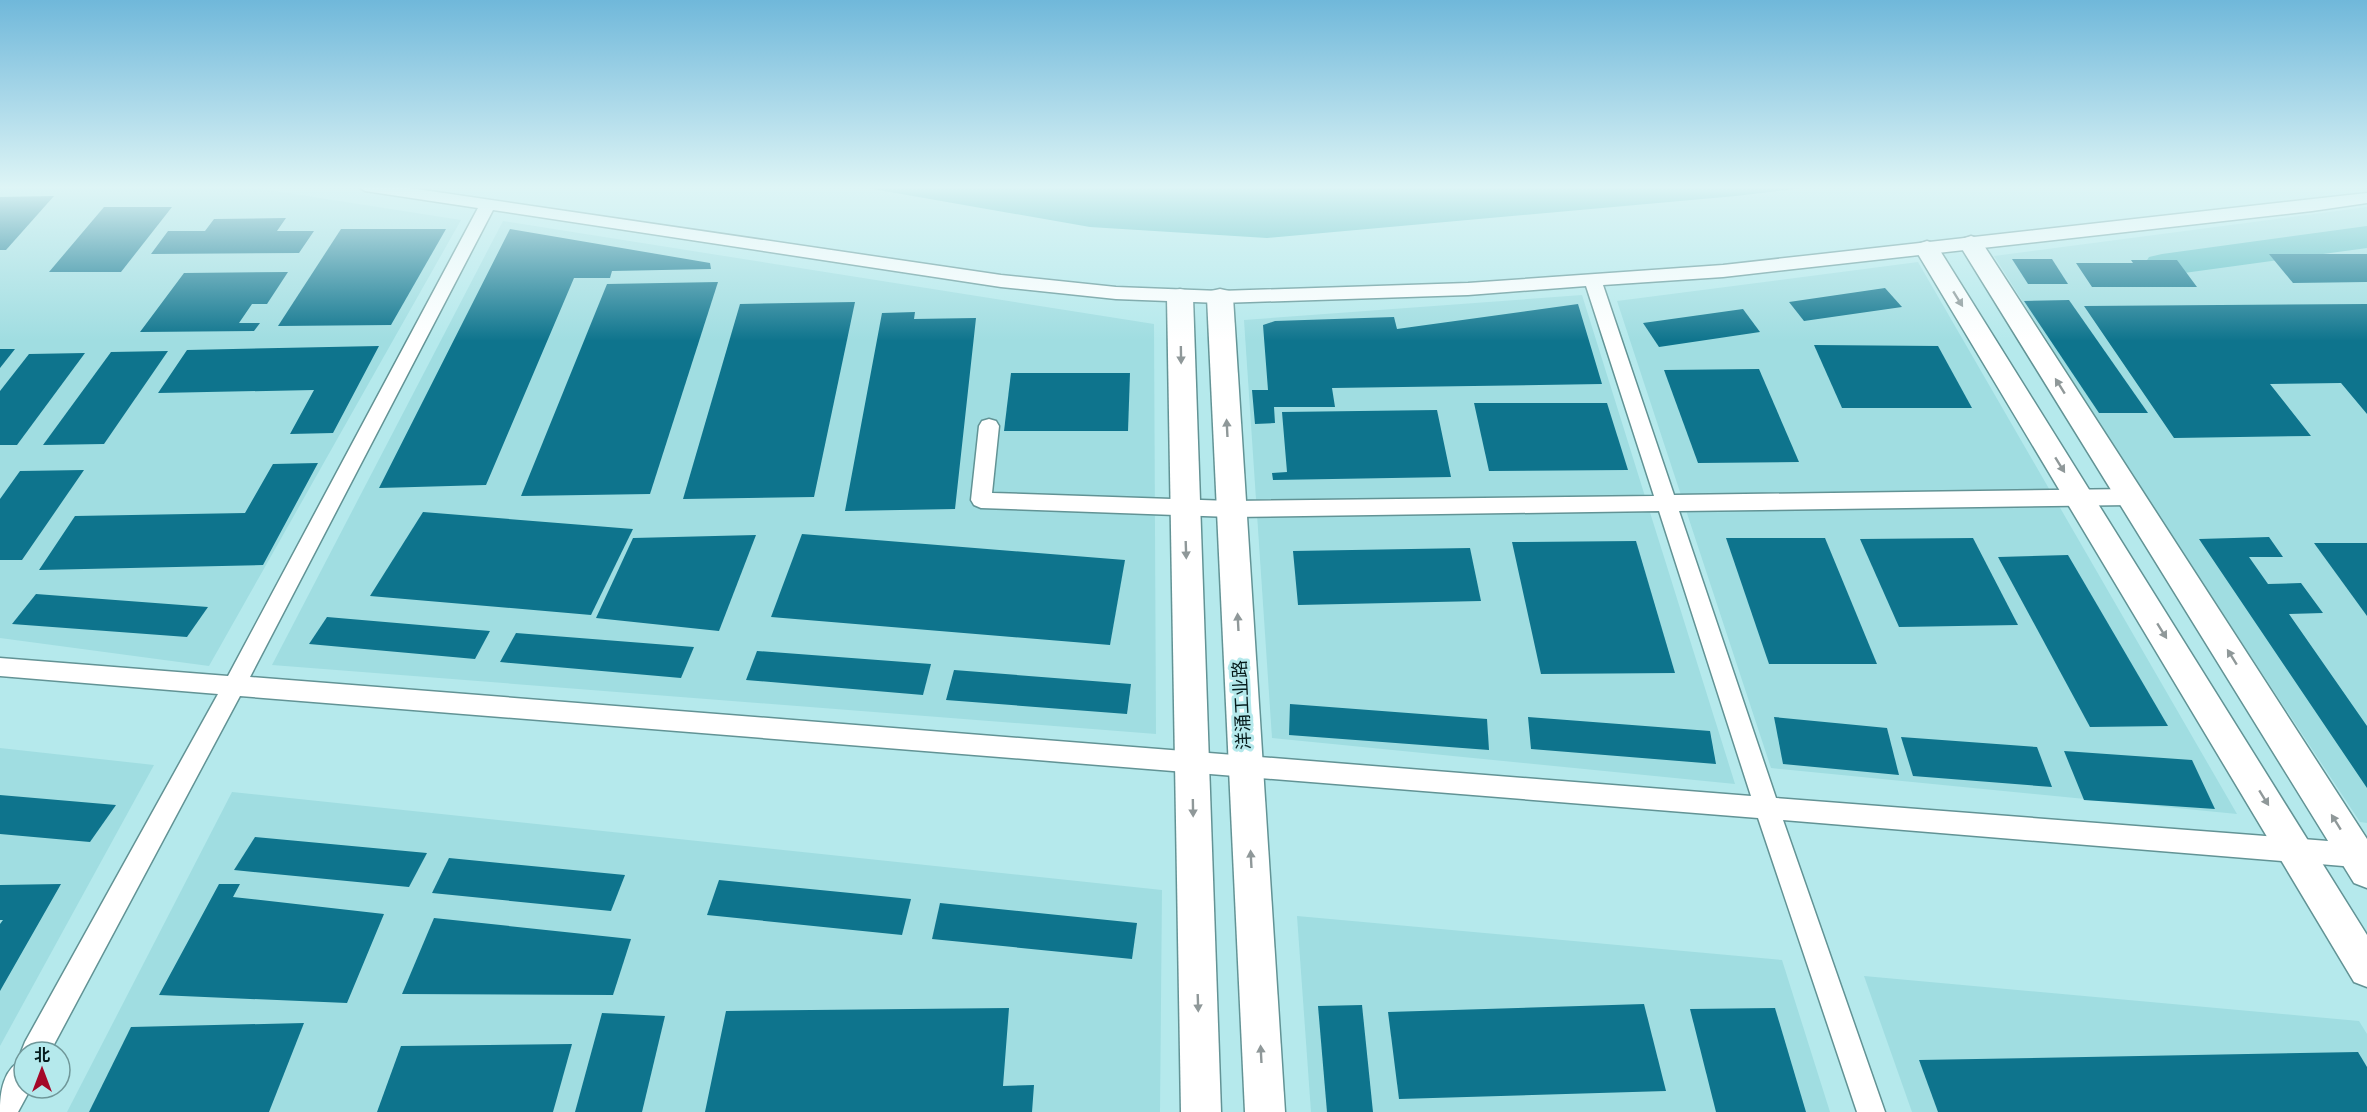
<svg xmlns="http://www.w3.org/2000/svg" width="2367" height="1112" font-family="'Public Sans','Noto Sans SC',sans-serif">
<rect width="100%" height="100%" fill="#b5e9ec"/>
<g fill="#a0dde1">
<polygon points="0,186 243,186 461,220 209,666 0,638"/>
<polygon points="2367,207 2367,823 2360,822 2148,500 1994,256"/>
<polygon points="503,221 1154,324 1156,734 272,665"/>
<polygon points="1918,262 2237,814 1771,768 1617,301"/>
<polygon points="1582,295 1735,784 1272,738 1244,320"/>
<polygon points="0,748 154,765 0,1046"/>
<polygon points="232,792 1162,890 1160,1112 67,1112"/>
<polygon points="1297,916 1782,960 1830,1112 1311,1112"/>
<polygon points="1864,976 2359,1021 2367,1034 2367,1112 1912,1112"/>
</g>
<polygon fill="#5dbec4" points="856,186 1818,186 1736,196 1267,238 1090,227"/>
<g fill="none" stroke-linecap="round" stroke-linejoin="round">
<polygon fill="#5dbec4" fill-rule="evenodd" points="2367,226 2367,248 2162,276 2149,273 2144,265 2149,257 2162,254"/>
</g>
<g fill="#0e748d">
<polygon points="54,196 6,250 0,250 0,197"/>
<polygon points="104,207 172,207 121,272 49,272"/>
<polygon points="286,218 277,231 314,231 299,253 151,254 168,231 205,231 214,219"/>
<polygon points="341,229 446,229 391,325 278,326"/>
<polygon points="510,229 710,263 711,269 612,271 610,278 574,278 486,485 379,488"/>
<polygon points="2269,254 2367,254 2367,282 2293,283"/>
<polygon points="2012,259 2052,259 2068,284 2028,284"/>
<polygon points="2131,260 2177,260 2197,287 2092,287 2076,263 2133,263"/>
<polygon points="288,272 267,304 252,304 239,323 260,323 254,331 140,332 184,273"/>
<polygon points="718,282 650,494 521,496 607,284"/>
<polygon points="1885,288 1902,307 1804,321 1789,302"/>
<polygon points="2069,300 2148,413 2099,413 2024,301"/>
<polygon points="855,302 814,497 683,499 740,304"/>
<polygon points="1578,304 1602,384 1332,388 1335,407 1274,407 1275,423 1255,424 1252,390 1268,390 1263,325 1275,321 1394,317 1397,329"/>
<polygon points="2367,304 2367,414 2341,383 2270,384 2311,436 2174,438 2084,306"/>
<polygon points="1743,309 1760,332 1659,347 1643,323"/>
<polygon points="915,312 914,319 976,318 955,509 845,511 882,313"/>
<polygon points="1814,345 1938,346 1972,408 1842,408"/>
<polygon points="379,346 333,433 290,434 314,390 158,393 187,350"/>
<polygon points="0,349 15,349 0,368"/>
<polygon points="168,351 104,444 43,445 111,352"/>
<polygon points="85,353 17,445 0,445 0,391 29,354"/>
<polygon points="1759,369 1799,462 1698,463 1664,370"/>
<polygon points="1011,373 1130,373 1128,431 1004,431"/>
<polygon points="1474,403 1607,403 1628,470 1489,471"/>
<polygon points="1437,410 1451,477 1273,480 1272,473 1287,472 1282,412"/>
<polygon points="318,463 263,565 39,570 75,516 245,513 273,464"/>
<polygon points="84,470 22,560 0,560 0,499 20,471"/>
<polygon points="423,512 633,529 591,615 370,596"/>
<polygon points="802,534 1125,560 1110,645 771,617"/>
<polygon points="756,535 719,631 596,618 633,538"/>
<polygon points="2269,537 2283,557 2249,557 2268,584 2301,583 2323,613 2289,614 2367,726 2367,788 2199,539"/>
<polygon points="1726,538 1825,538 1877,664 1769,664"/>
<polygon points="1973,538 2018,625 1899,627 1860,539"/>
<polygon points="1636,541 1675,673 1541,674 1512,542"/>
<polygon points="2314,543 2367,543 2367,616"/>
<polygon points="1470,548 1481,601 1298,605 1293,551"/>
<polygon points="2068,555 2168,726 2090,727 1998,557"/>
<polygon points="36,594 208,607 187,637 12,624"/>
<polygon points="327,617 490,631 475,659 309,644"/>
<polygon points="516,633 694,647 681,678 500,662"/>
<polygon points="757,651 931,664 923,695 746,680"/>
<polygon points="954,670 1131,684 1127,714 946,700"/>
<polygon points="1290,704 1487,719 1489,750 1289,735"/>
<polygon points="1528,717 1710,731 1716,764 1531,749"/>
<polygon points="1774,717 1887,728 1899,775 1783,764"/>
<polygon points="1901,737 2037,747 2052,787 1913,776"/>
<polygon points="2064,751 2192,760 2215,809 2084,800"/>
<polygon points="0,795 116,805 90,842 0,834"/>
<polygon points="255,837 427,853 409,887 234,870"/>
<polygon points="449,858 625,875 611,911 432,893"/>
<polygon points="719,880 911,899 902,935 707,915"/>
<polygon points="61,884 0,991 0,924 3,920 0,920 0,885"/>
<polygon points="219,884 240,884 233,897 384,914 347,1003 159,995"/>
<polygon points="940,903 1137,923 1132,959 932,939"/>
<polygon points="434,918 631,939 613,995 402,994"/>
<polygon points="1644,1004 1666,1091 1399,1099 1388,1012"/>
<polygon points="1362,1005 1373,1112 1327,1112 1318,1006"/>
<polygon points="1009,1008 1003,1086 1034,1085 1032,1112 705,1112 726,1011"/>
<polygon points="1775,1008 1806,1112 1716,1112 1690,1009"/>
<polygon points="602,1013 665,1016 642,1112 575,1112"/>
<polygon points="304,1023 269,1112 89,1112 131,1027"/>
<polygon points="572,1044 553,1112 377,1112 401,1046"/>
<polygon points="2358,1052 2367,1067 2367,1112 1938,1112 1919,1060"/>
</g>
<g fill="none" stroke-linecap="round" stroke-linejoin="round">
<g stroke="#629395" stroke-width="3">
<g id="street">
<path d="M 357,186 L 396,186 L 1001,275 L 1116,287 L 1220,291 L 1468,283 L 1723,265 L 2367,193 L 2367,203 L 2312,211 L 1723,277 L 1603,285 L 1674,495 L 2131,489 L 2138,492 L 2141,497 L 2138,502 L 2131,505 L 1679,511 L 1776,798 L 2367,844 L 2367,868 L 1783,820 L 1885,1112 L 1857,1112 L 1758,818 L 240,696 L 50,1052 L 24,1052 L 24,1059 L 21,1052 L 25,1042 L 218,694 L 0,676 L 0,658 L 228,676 L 478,208 L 365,191 ZM 493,210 L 1001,287 L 1116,299 L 1220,303 L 1468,295 L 1586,286 L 1654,496 L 1231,501 L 992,493 L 999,426 L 996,421 L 989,419 L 982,421 L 979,426 L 971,500 L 974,505 L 981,508 L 1231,517 L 1659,511 L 1751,796 L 250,677 Z"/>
<path d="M 24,1059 L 24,1088 L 31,1088 L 18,1112 L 0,1112 C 0,1092 3,1068 24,1059 Z"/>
</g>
</g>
<g stroke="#629395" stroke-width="3">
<g id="secondary">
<polygon points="1971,236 1980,239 1983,244 2367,839 2367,888 2354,883 1959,244 1962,239"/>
<polygon points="1927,241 1936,244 1939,249 2367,935 2367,987 2354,982 1915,249 1918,244"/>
<polygon points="1180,289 1189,291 1193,297 1221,1112 1181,1112 1167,297 1171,291"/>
<polygon points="1220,289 1229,291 1233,297 1285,1112 1245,1112 1207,297 1211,291"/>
</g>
</g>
<use href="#street" fill="#fff" fill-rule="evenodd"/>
<use href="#secondary" fill="#fff" fill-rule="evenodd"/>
</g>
<defs><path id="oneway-solid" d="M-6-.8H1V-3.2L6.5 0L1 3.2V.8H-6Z" transform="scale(1.5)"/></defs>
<g fill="#8f9899">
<use href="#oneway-solid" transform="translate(1958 299) rotate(58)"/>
<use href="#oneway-solid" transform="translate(1181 355) rotate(89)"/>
<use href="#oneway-solid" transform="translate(2060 386) rotate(-122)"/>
<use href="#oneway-solid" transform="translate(1227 428) rotate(-93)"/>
<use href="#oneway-solid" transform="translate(2060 465) rotate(58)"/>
<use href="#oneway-solid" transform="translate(1186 550) rotate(88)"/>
<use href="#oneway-solid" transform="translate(1238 622) rotate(-93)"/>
<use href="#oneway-solid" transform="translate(2162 631) rotate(58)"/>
<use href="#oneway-solid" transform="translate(2232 657) rotate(-122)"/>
<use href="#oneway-solid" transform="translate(2264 798) rotate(58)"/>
<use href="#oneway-solid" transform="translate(1193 808) rotate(89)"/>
<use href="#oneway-solid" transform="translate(2336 822) rotate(-122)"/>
<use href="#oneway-solid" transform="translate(1251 859) rotate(-93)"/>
<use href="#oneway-solid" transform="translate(1198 1003) rotate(88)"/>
<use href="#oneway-solid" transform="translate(1261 1054) rotate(-93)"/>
</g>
<linearGradient id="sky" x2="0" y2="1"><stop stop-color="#70b8da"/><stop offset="0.55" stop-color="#def5f6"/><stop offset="1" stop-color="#def5f6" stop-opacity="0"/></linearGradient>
<rect width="2367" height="341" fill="url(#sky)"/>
<g text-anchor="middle" stroke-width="6" stroke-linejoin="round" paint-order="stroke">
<g font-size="18" fill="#061b1c" stroke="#b5e9ec">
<text transform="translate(1242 705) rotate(-93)" y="6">洋涌工业路</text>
</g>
</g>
<g transform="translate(42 1070)"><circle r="28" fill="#b5e9ec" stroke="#6f9799" stroke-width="1.5"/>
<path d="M0-4.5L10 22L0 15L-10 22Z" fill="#a40828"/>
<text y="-9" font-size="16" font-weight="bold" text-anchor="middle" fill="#061b1c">北</text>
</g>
</svg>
